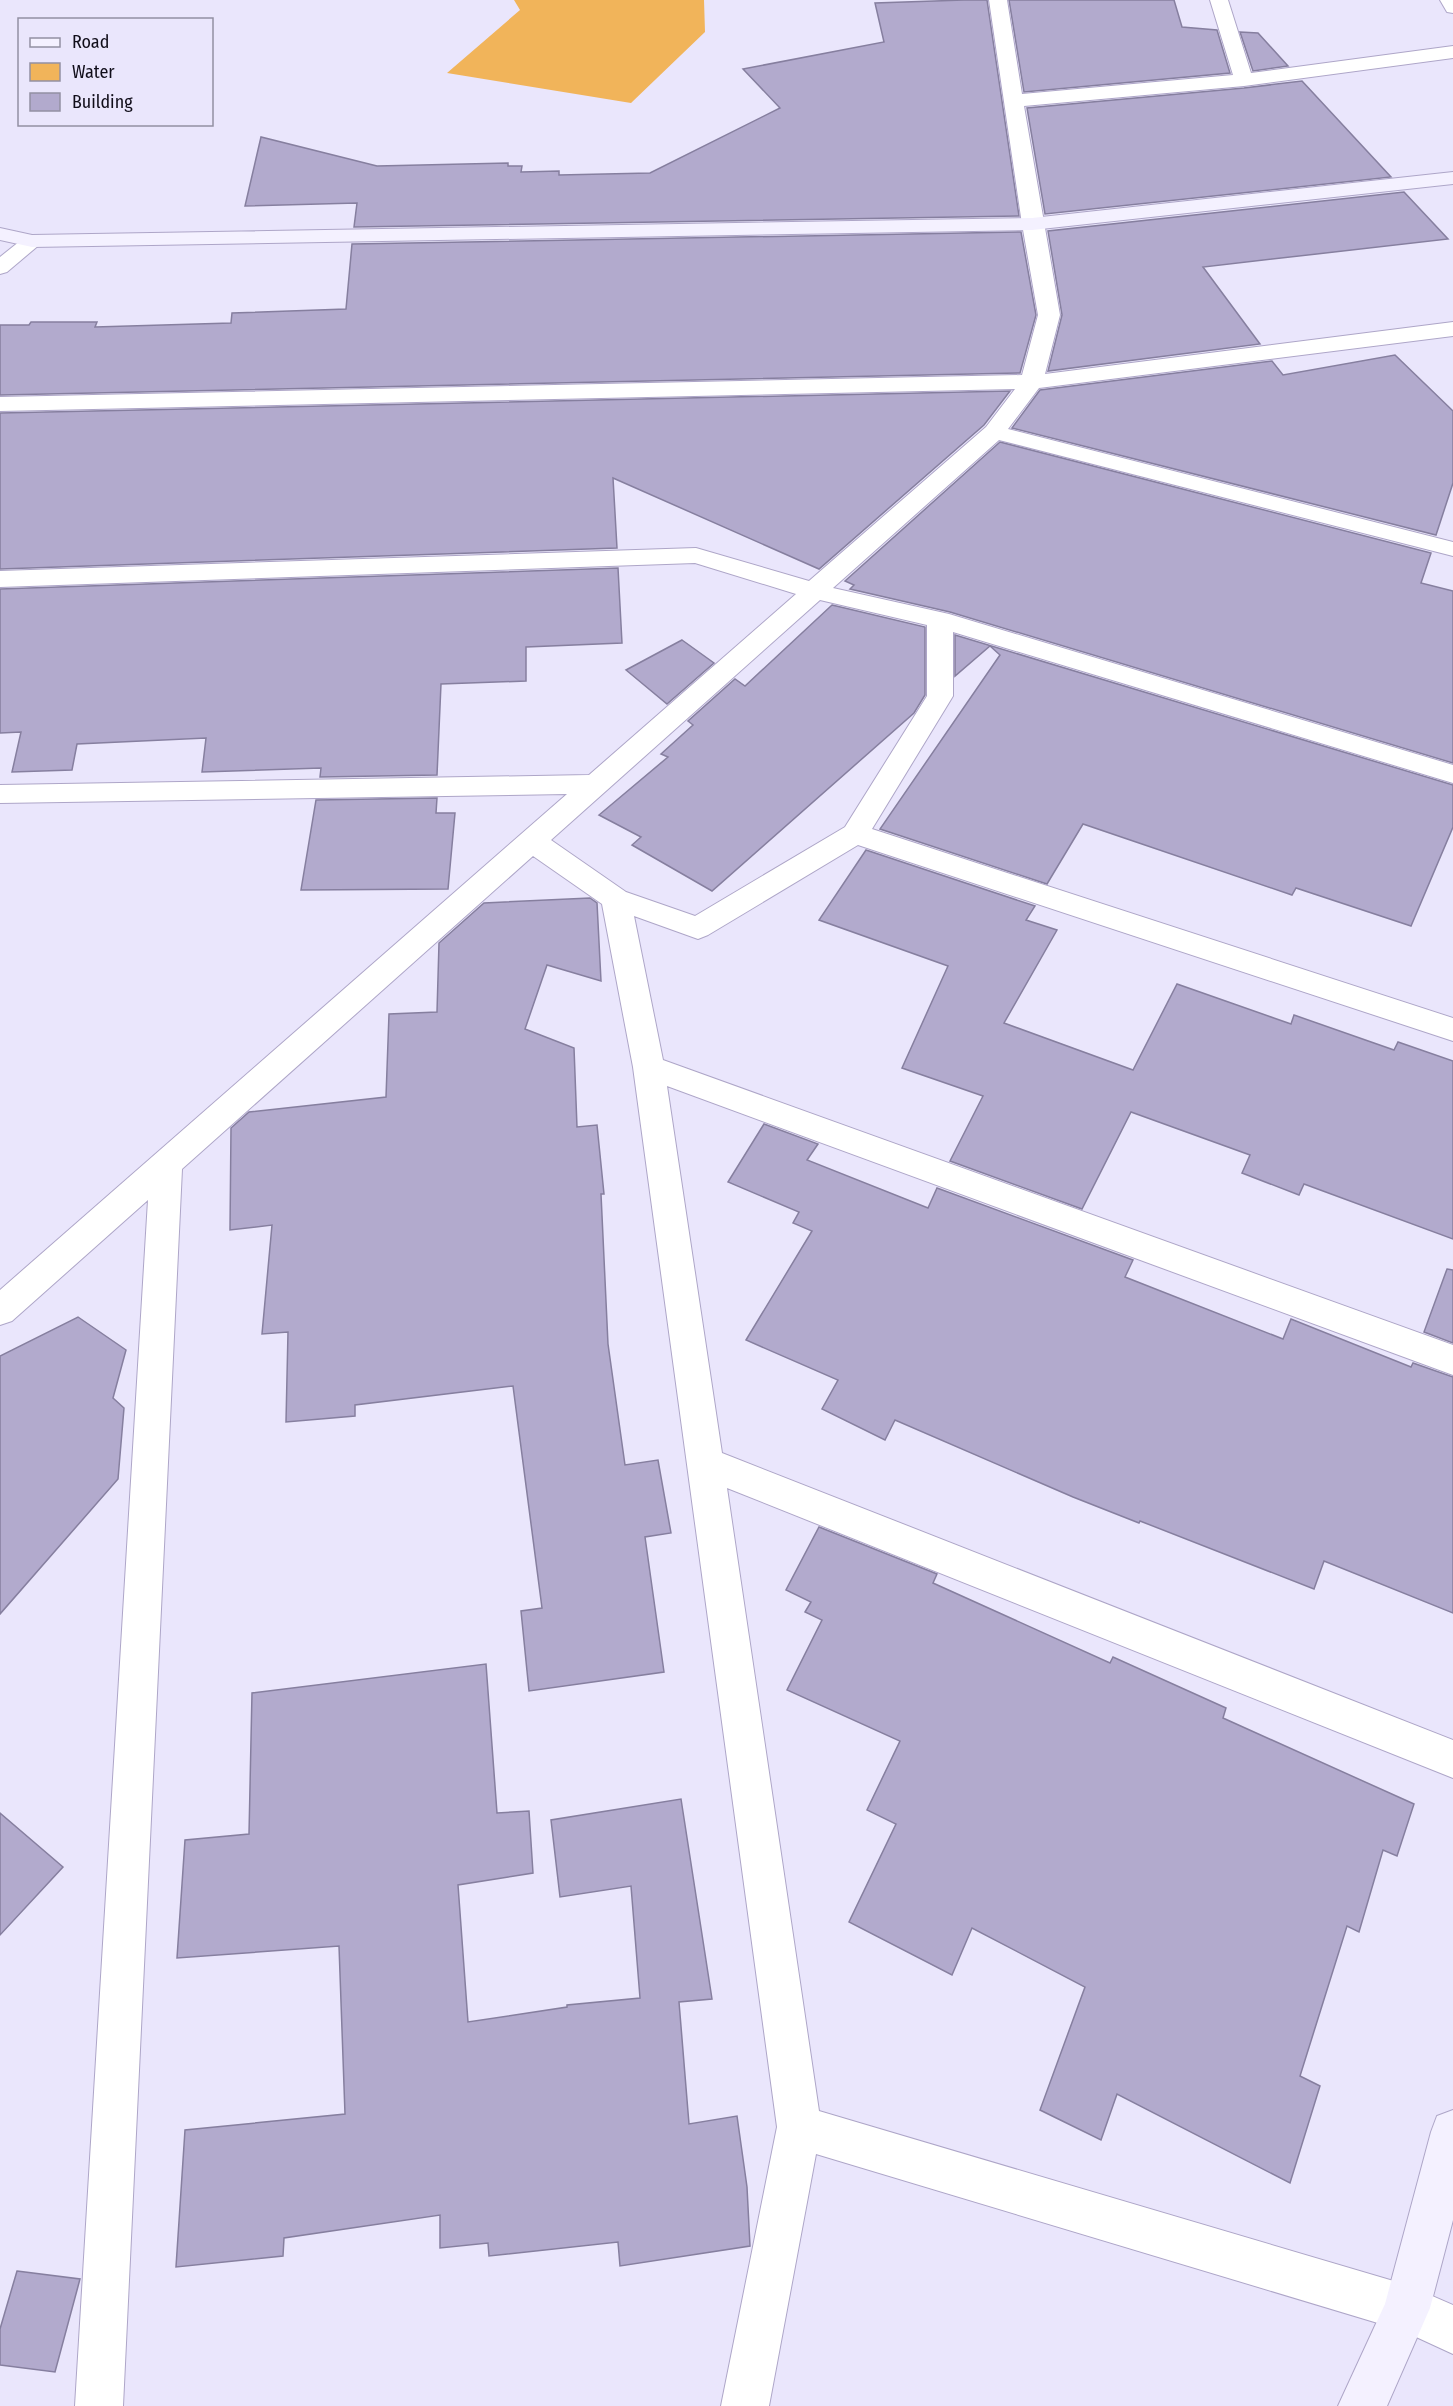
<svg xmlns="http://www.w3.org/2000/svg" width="1453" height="2406" font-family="'Fira Sans Condensed',sans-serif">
<rect width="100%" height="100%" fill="#eae6fc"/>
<polygon fill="#f1b45a" points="514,0 704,0 705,32 631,103 447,73 520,10"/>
<g fill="#b2aacd" stroke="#867f9f" stroke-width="1.5">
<polygon points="964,0 987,0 1019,216 354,227 357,203 245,206 261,137 377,166 508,163 508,166 522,166 521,172 559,171 559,175 650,173 780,108 743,69 884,42 875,3"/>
<polygon points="1009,0 1174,0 1182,27 1217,30 1230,73 1024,92"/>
<polygon points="1240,32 1258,33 1288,66 1253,71"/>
<polygon points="1302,81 1391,177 1045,214 1027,108 1244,88"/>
<polygon points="1404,192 1448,239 1203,267 1260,344 1048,371 1062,315 1048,231"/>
<polygon points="1021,232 1036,315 1020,373 0,395 0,325 29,325 31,322 97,322 95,327 231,323 232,313 346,309 352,244"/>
<polygon points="1395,355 1453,411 1453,483 1436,535 1012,428 1040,390 1272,361 1283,375"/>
<polygon points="1010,391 984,425 819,569 613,478 617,548 0,569 0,413"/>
<polygon points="1000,442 1431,553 1421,583 1453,591 1453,763 950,612 850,589 854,585 845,581"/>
<polygon points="618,568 622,643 526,647 526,681 441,684 437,775 320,777 321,768 202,772 206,738 77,744 72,770 12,772 21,732 0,733 0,589"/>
<polygon points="832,605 925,627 925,695 914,713 712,891 632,845 641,837 599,815 668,757 661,754 693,725 688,721 735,679 745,686"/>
<polygon points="955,635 1453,785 1453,827 1411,926 1296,888 1292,895 1083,824 1047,884 880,829 1000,655 990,646 955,676"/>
<polygon points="682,640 714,663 667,704 626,670"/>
<polygon points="437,798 436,813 455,813 448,889 301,890 316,800"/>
<polygon points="866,850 1035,906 1026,920 1057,930 1004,1023 1133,1070 1177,984 1291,1024 1294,1015 1394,1050 1398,1042 1453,1061 1453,1239 1304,1184 1299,1195 1242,1173 1250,1155 1131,1112 1082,1209 950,1161 983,1096 902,1068 948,966 819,920"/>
<polygon points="590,898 597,903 601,981 547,965 525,1029 574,1048 577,1127 597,1125 604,1194 601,1194 608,1344 625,1465 658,1460 671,1533 645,1537 664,1672 529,1691 521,1611 542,1608 513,1386 355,1405 355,1416 286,1422 288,1332 262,1334 272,1225 230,1230 231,1128 249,1112 386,1097 389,1014 437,1012 439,943 484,903"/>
<polygon points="764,1124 818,1144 807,1160 928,1208 937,1188 1133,1260 1125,1277 1283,1339 1291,1319 1411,1367 1413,1363 1453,1377 1453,1613 1324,1561 1314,1589 1140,1521 1139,1523 1073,1497 895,1420 885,1440 822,1409 838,1380 746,1340 812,1231 793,1223 799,1212 728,1182"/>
<polygon points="1447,1269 1453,1270 1453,1343 1424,1332"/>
<polygon points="78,1317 126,1350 113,1398 124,1408 118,1479 0,1614 0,1356"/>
<polygon points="819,1527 937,1574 933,1583 1110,1663 1113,1657 1226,1708 1223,1718 1414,1804 1397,1856 1383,1850 1359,1932 1347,1926 1300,2076 1320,2086 1290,2183 1117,2094 1101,2140 1040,2110 1085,1987 972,1928 952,1975 849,1922 896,1824 867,1810 900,1741 787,1690 822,1620 805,1612 811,1602 786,1590"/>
<polygon points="486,1664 497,1813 529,1811 533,1873 458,1885 468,2022 567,2007 567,2005 640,1998 631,1886 560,1897 551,1820 681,1799 712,1999 679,2002 689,2124 737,2116 747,2187 750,2246 620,2266 618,2242 489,2256 488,2243 440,2248 440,2215 284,2238 283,2256 176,2267 185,2130 345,2114 339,1946 177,1958 185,1840 249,1834 252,1693"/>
<polygon points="0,1813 63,1867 0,1935"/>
<polygon points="17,2271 80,2279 55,2372 0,2365 0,2329"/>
</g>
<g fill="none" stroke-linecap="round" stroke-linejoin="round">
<g stroke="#aea6c8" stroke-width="2">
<g id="street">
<path d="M 989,0 L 1007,0 L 1022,94 L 1233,75 L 1210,0 L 1228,0 L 1251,73 L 1453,46 L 1453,58 L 1244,86 L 1024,106 L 1060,315 L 1045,374 L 1453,322 L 1453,336 L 1039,388 L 1008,429 L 1453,542 L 1453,556 L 999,440 L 833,588 L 949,614 L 1453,765 L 1453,783 L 953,632 L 953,696 L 872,829 L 1453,1018 L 1453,1041 L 858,845 L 708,935 L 698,939 L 634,916 L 663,1060 L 1453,1345 L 1453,1375 L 667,1086 L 722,1453 L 1453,1740 L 1453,1778 L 727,1488 L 819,2111 L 1407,2285 L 1453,2305 L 1453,2354 L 1401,2330 L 816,2154 L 769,2406 L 721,2406 L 777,2127 L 633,1067 L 602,904 L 533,856 L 182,1169 L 123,2406 L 75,2406 L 148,1200 L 12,1321 L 0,1325 L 0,1290 L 567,794 L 0,803 L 0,785 L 589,775 L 796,594 L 695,563 L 0,587 L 0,571 L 696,548 L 809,581 L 986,427 L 1015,389 L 0,411 L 0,397 L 1022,375 L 1038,315 L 1022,224 ZM 820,600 L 927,625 L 927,696 L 845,827 L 695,916 L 626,892 L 551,840 Z"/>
<polygon points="1440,0 1453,0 1453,13 1447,12"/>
<polygon points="32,235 39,237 42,241 39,245 7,272 0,274 0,257 25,237"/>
</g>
</g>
<g stroke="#aea6c8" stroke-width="2">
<g id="secondary">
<polygon points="1453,172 1453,184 1032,230 32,247 0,240 0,228 32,235 1032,218"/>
<polygon points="1453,2110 1453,2220 1430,2308 1387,2406 1338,2406 1385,2304 1431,2132 1437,2116"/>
</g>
</g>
<use href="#street" fill="#fff" fill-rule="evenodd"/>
<use href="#secondary" fill="#f4f1ff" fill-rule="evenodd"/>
</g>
<rect x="18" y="18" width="195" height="108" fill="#eae6fc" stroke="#9390a2" stroke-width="1.5"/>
<rect x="30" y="38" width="30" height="9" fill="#f4f1ff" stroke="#9390a2" stroke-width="1.5"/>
<text x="72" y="48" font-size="18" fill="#110e1a">Road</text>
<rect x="30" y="63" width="30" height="18" fill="#f1b45a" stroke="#9390a2" stroke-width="1.5"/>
<text x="72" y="78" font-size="18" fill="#110e1a">Water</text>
<rect x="30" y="93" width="30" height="18" fill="#b2aacd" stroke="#9390a2" stroke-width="1.5"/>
<text x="72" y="108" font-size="18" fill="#110e1a">Building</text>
</svg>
